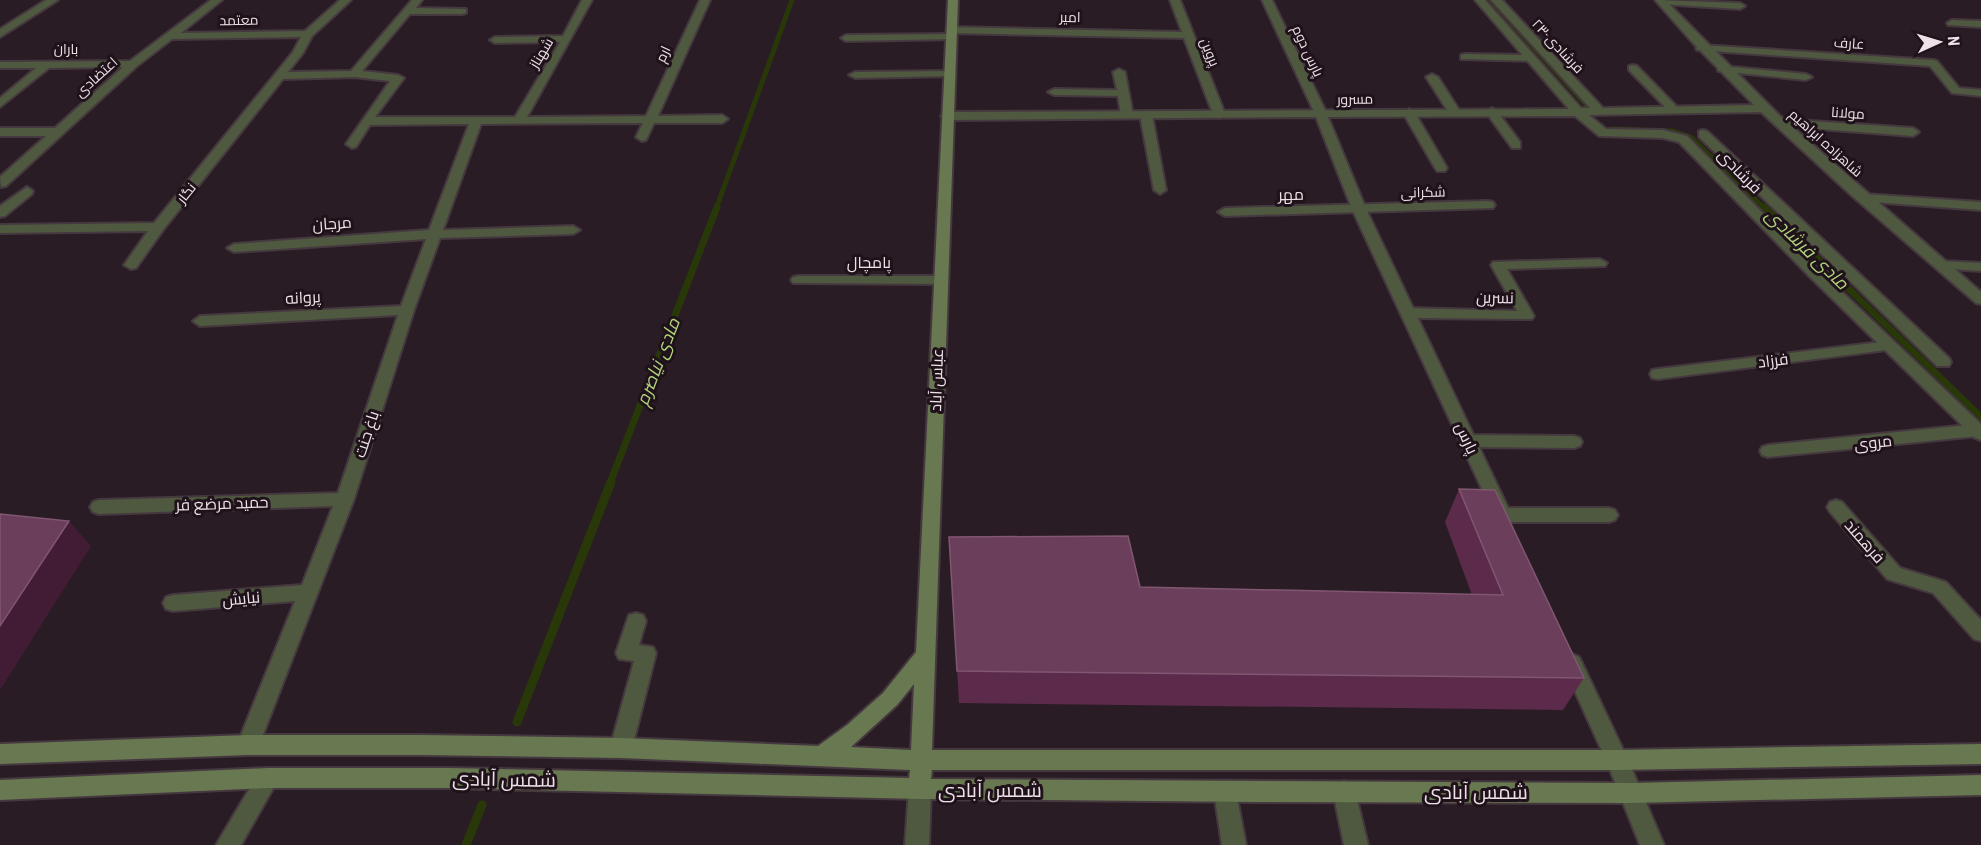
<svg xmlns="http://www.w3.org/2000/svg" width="1981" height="845" font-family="'Roboto Condensed',Cairo,sans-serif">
<rect width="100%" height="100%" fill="#2a1c24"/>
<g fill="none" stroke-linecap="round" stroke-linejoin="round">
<g stroke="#283808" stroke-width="5">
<polyline points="1490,0 1586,105"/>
<polyline points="1612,129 1640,130"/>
<polyline points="1658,131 1673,131 1691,137 1765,209"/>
<polyline points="716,209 792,0"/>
</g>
<g stroke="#283808" stroke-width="7">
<polyline points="1764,207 1981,417"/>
<polyline points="610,483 717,207"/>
</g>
<g stroke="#283808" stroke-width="9">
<polyline points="517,722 611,482"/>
<polyline points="466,845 482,805"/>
</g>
<g stroke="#45383f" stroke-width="4">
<g id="minor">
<polygon points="46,0 58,0 0,37 0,29"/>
<polygon points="211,0 222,0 181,33 305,31 340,0 351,0 312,36 303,53 288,72 351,71 412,0 422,0 416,8 466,9 466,13 462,14 410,14 362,71 398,75 404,78 375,117 515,117 560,42 495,43 490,40 495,37 563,36 582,0 592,0 527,117 646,116 700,0 710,0 658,116 722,115 728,119 722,123 654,123 646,140 642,141 636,137 643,123 481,124 443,230 573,226 580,230 573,234 440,238 414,310 354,499 259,745 256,752 248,755 240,752 237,745 295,601 173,611 166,609 163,603 166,597 173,595 302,585 333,506 99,514 93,512 90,507 93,502 99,500 338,493 398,315 200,326 193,321 200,316 401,306 426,239 234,252 227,248 234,244 429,230 469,124 370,125 356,147 352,148 346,144 390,81 354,77 283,79 163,230 136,268 131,269 124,265 148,231 0,233 0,225 154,223 293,52 301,37 172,39 137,66 6,186 1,187 0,177 46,136 0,136 0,128 55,128 123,67 49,68 0,107 0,98 36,68 0,68 0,62 130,61"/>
<polygon points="1170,0 1180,0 1225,114 1223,116 1219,118 1213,114 1184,38 952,33 947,30 952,27 1182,32"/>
<polygon points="1262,0 1272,0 1327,114 1325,116 1321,118 1315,114"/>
<polygon points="1656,0 1740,3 1745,6 1740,9 1660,4"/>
<polygon points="1952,20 1981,21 1981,27 1948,25 1947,23"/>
<polygon points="952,34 956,35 956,39 846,41 841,38 846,35"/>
<polygon points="1701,45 1933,60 1937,61 1959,88 1981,90 1981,96 1952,93 1930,66 1697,50 1696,48"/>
<polygon points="1465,54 1531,55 1536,58 1531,61 1461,59 1461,55"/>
<polygon points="1633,65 1637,66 1678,108 1678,112 1670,112 1629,70 1629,66"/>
<polygon points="1722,66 1806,74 1812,77 1806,80 1718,71 1718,67"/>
<polygon points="1119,69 1125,72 1133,115 1131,117 1123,117 1121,115 1118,96 1054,95 1048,92 1054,89 1117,90 1113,72"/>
<polygon points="949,71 953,72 953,76 855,78 849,75 855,72"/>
<polygon points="1432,74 1438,77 1461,113 1459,115 1451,115 1449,113 1426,77"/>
<polygon points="1492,108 1496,110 1520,142 1520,148 1512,148 1486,112"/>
<polygon points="1409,109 1415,113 1447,168 1445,171 1437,171 1435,168 1403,113"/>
<polygon points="1146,111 1152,115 1166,190 1160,194 1154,190 1140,115"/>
<polygon points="1781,119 1913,128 1919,132 1913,136 1777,126 1775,123"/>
<polygon points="1703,130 1707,131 1949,358 1951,362 1949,366 1937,366 1844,275 1809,276 1807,273 1809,270 1835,267 1699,137 1699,131"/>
<polygon points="27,187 33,191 32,194 5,216 0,217 0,206"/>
<polygon points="1864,194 1981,202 1981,210 1859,201 1857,198 1859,195"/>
<polygon points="1488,201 1493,202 1495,205 1493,208 1225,216 1218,212 1225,208"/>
<polygon points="1600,259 1607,263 1605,266 1507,269 1534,316 1532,319 1409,318 1402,313 1409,308 1517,311 1491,265 1493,262"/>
<polygon points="1941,261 1981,263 1981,271 1936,268 1934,265 1936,262"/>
<polygon points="798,276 940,276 947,280 940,284 793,283 791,280 793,277"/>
<polygon points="1889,341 1894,343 1897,346 1894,349 1658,379 1652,378 1650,374 1652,370 1658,369"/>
<polygon points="1978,424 1981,425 1981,435 1978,436 1768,457 1762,455 1760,451 1762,447 1768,445"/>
<polygon points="1468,435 1574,436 1580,438 1582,442 1580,446 1574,448 1468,447 1462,445 1460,441 1462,437"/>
<polygon points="1836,500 1842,502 1900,568 1946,582 1981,620 1981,641 1974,639 1933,593 1887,579 1830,512 1827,507 1830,502"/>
<polygon points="1503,508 1609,508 1615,510 1618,515 1615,520 1609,522 1503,522 1497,520 1494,515 1497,510"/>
<polygon points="636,613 643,615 646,621 639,645 653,647 656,653 632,748 629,755 621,758 613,755 610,748 634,661 619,659 616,653 629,615"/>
<polygon points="268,768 276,771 279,778 241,845 216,845 260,771"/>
<polygon points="1344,781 1352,784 1355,791 1368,845 1344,845 1333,791 1336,784"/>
<polygon points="1225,782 1233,785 1236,792 1246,845 1222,845 1214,792 1217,785"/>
</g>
</g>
<g stroke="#45383f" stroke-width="4">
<g id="tertiary">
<polygon points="1475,0 1485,0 1581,108 1590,108 1491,0 1502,0 1603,108 1754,105 1693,43 1655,0 1665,0 1779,115 1981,292 1981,304 1976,303 1851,195 1761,112 1589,115 1606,129 1663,130 1687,136 1819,270 1981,424 1981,440 1975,438 1809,276 1679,142 1663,138 1599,136 1575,116 1328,117 1366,209 1509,510 1506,515 1500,517 1494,515 1352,209 1316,117 947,120 941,116 947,112 1569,109"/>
<polygon points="1572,654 1579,657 1582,663 1628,760 1664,845 1640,845 1606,760 1562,663 1565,657"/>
<polygon points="920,779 928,782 931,789 929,845 905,845 909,789 912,782"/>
</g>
</g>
<g stroke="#45383f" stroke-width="4">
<path id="secondary" d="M 948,0 L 958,0 L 932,750 L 1617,750 L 1981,744 L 1981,764 L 1617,770 L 932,770 L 931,779 L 1631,783 L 1981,775 L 1981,795 L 1631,803 L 1256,802 L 920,799 L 448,788 L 268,788 L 0,800 L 0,780 L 268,768 L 448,768 L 909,778 L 910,770 L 621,758 L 421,755 L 248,755 L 0,764 L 0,744 L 248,735 L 421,735 L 621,738 L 818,746 L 847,725 L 883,693 L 916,652 ZM 914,684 L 911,750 L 851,747 L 897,705 Z"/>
</g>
<use href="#minor" fill="#4e5940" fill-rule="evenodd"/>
<use href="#tertiary" fill="#4e5940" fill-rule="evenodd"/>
<use href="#secondary" fill="#687850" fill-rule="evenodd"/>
</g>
<polygon fill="#5c2a4b" points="1459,489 1584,678 1563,710 959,703 949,537 1140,587 1472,595 1445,522"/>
<polygon fill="#411c34" points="69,521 91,546 0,690 0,626"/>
<g fill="#6b3e5c" stroke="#805771" stroke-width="1.5">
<polygon points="1459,489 1495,490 1584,678 957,671 949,537 1128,536 1140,587 1503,595"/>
<polygon points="0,514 69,521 0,626"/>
</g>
<g text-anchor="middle" stroke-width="6" stroke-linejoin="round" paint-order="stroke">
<g font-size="14" fill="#ece2e7" stroke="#20121a">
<text transform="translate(1070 17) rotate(1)" y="5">امیر</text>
<text transform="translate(239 20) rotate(-1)" y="5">معتمد</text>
<text transform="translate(1849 43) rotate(4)" y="5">عارف</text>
<text transform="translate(1558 46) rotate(47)" y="5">۲۳-فرشادی</text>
<text x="66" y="54">باران</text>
<text transform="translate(1308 51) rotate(65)" y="5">پارس دوم</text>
<text transform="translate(1210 52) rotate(68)" y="5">پروین</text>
<text transform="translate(541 53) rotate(-59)" y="5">شهناز</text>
<text transform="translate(663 54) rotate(-65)" y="5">ارم</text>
<text transform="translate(96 77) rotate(-42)" y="5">اعتضادی</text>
<text transform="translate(1355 99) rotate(-1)" y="5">مسرور</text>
<text transform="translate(1848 113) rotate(4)" y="5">مولانا</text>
<text transform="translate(1826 143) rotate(42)" y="5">شاهزاده ابراهیم</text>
<text transform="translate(1423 192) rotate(-1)" y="5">شکرانی</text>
<text transform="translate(186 193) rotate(-51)" y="5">نگار</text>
</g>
<g font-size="16" fill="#ece2e7" stroke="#20121a">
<text transform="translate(1740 171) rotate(46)" y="6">فرشادی</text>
<text transform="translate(1291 194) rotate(-1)" y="6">مهر</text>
<text transform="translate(332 223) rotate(-4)" y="6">مرجان</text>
<text x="869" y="268">پامچال</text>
<text transform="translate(303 297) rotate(-3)" y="6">پروانه</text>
<text transform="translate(1495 297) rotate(1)" y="6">نسرین</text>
<text transform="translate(1773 360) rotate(-7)" y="6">فرزاد</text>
<text transform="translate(936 380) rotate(-88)" y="6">عباس آباد</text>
<text transform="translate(366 434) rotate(-72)" y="6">باغ جنت</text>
<text transform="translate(1467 438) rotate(65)" y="6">پارس</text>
<text transform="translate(1873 442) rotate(-6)" y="6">مروی</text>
<text transform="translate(222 503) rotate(-2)" y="6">حمید مرضع فر</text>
<text transform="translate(1865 541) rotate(49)" y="6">فرهمند</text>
<text transform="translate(241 598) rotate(-5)" y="6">نیایش</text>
</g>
<g font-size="18" font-style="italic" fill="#b1d57c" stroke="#20121a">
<text transform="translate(1807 249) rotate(44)" y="6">مادی فرشادی</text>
<text transform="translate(658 362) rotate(-69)" y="6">مادی نیاصرم</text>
</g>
<g font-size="20" fill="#ece2e7" stroke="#20121a">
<text transform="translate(504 779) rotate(1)" y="7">شمس آبادی</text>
<text x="990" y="797">شمس آبادی</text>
<text x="1476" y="799">شمس آبادی</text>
</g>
</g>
<g transform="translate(1939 42) rotate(86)" stroke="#20121a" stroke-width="4.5" paint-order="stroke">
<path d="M0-4.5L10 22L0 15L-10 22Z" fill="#ece2e7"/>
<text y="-9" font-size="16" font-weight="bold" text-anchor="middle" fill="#ece2e7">N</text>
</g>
</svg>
